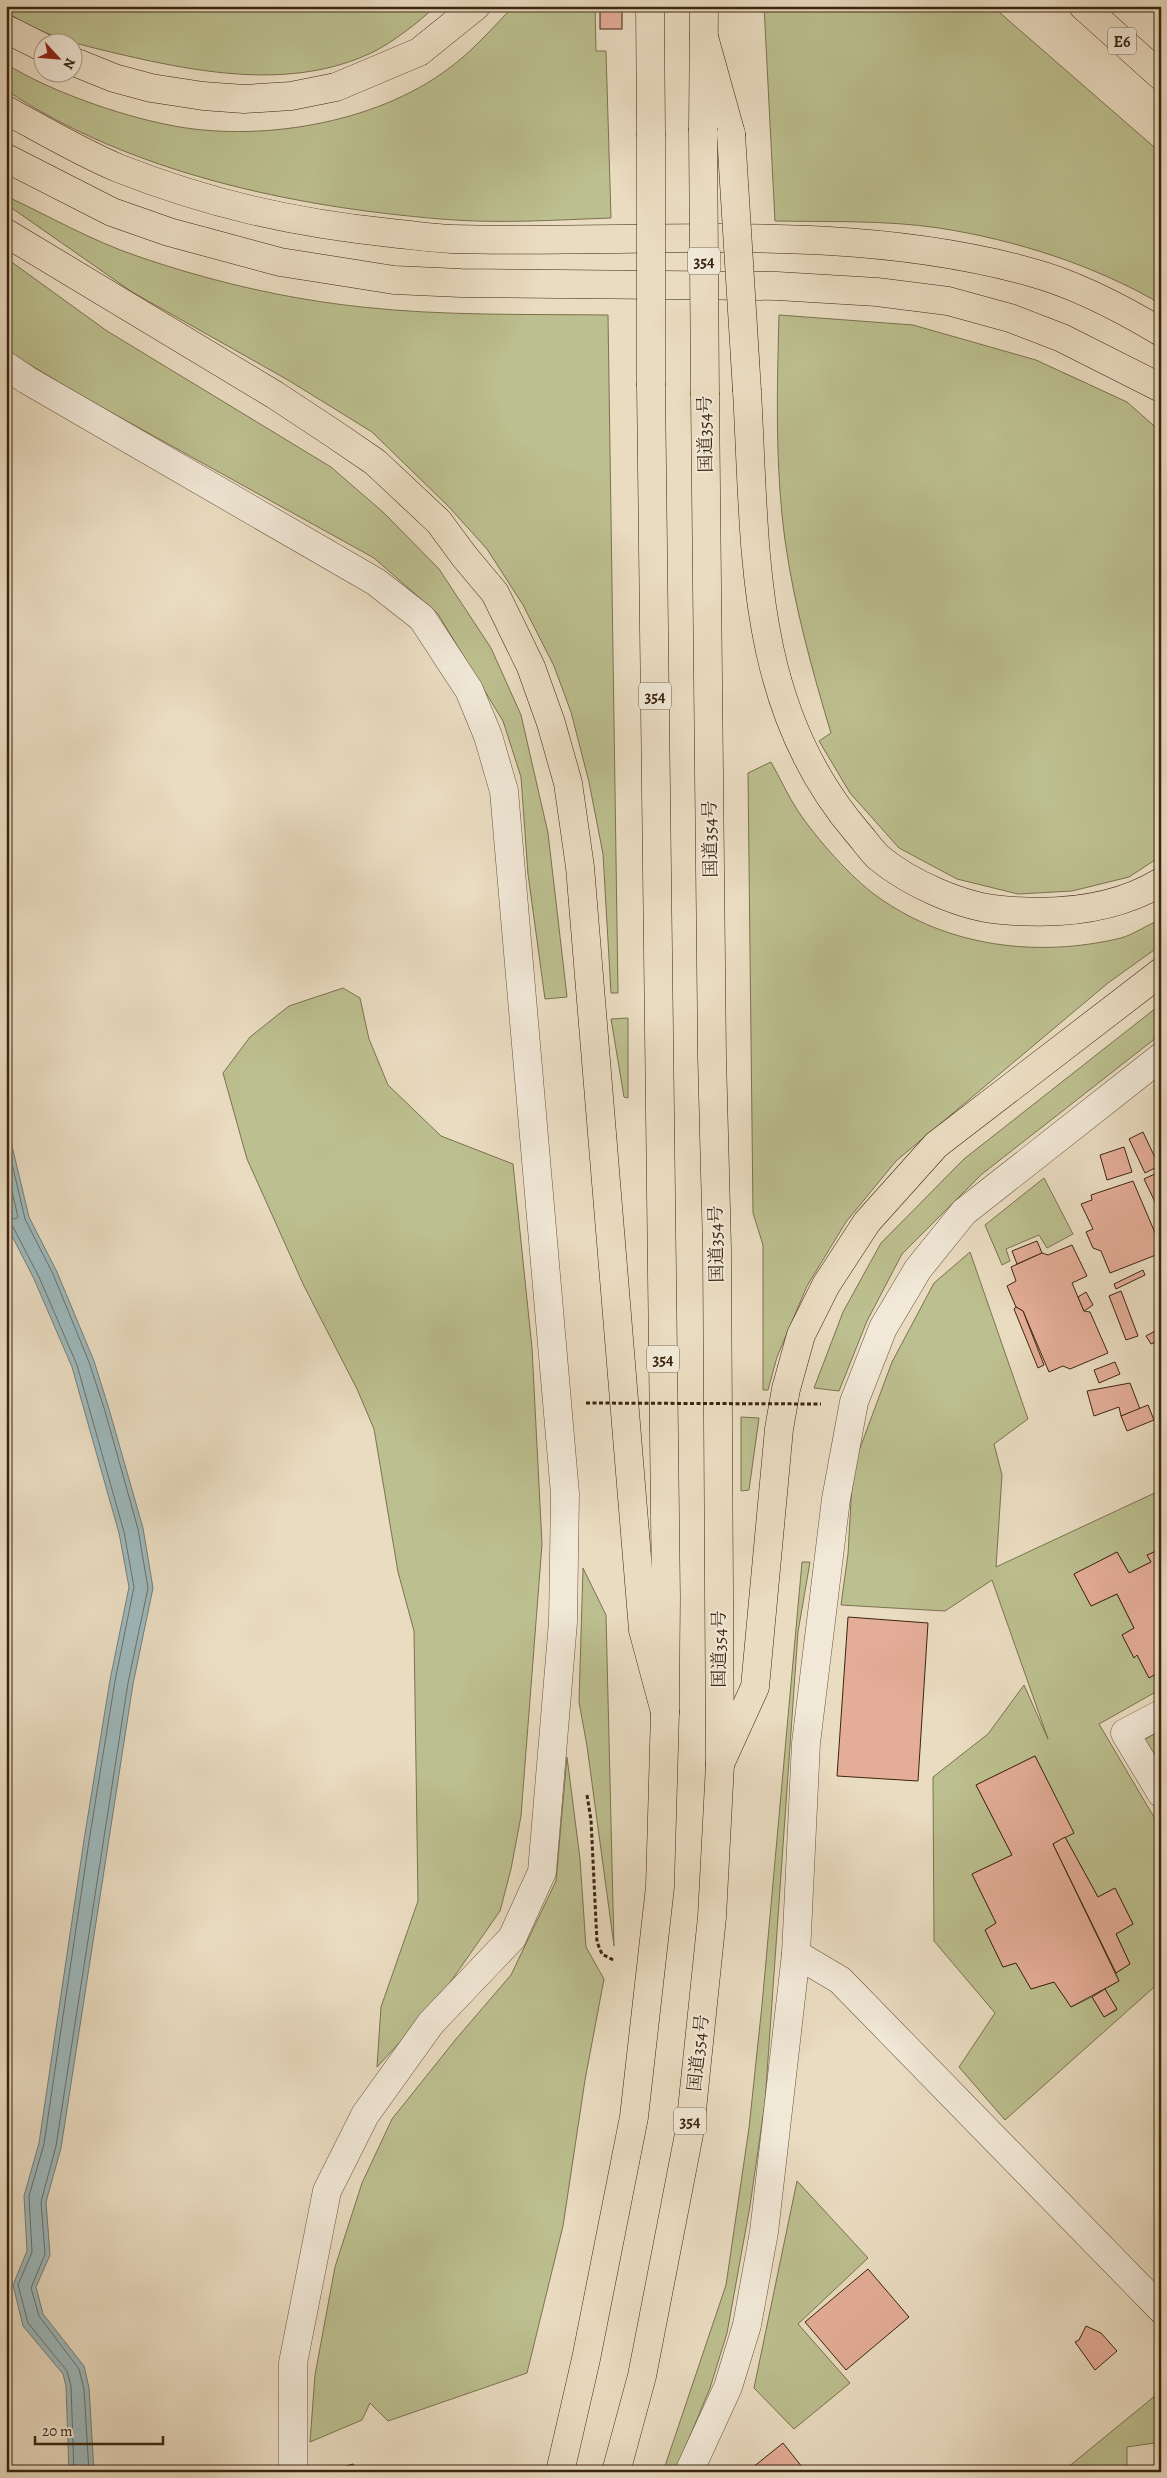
<svg xmlns="http://www.w3.org/2000/svg" width="1167" height="2478" font-family="Alegreya,'Noto Serif JP',serif">
<rect width="100%" height="100%" fill="#eadcc1"/>
<filter id="stains"><feTurbulence type="fractalNoise" baseFrequency=".004" numOctaves="4"/><feColorMatrix values="0 0 0 0 .2 0 0 0 0 .09 0 0 0 0 .02 0 0 0 .5 -.17"/></filter>
<radialGradient id="worn" r=".72"><stop offset=".6" stop-color="#630" stop-opacity="0"/><stop offset="1" stop-color="#630" stop-opacity=".3"/></radialGradient>
<g fill="#bcbf8f" stroke="#7c724f" fill-rule="evenodd">
<path d="M 6,6 L 436,6 C 419,22 392,43 371,53 C 292,90 201,73 119,54 C 81,45 37,35 6,11 Z"/>
<path d="M 514,6 L 595,6 L 596,51 L 606,51 L 611,218 C 554,220 497,224 441,219 C 294,207 130,173 6,90 L 6,64 C 50,91 118,115 169,125 C 257,143 375,124 448,69 C 472,52 493,27 514,6 Z"/>
<path d="M 764,6 L 992,6 L 1161,153 L 1161,304 C 1094,265 1016,240 939,228 C 885,220 829,222 775,221 Z"/>
<path d="M 6,196 C 49,216 92,241 137,256 C 209,281 286,299 362,307 C 443,316 527,314 608,315 L 618,993 L 611,993 L 603,854 L 589,782 L 571,712 L 554,666 L 523,605 L 487,549 L 448,506 L 372,432 L 288,380 L 132,292 L 6,204 Z"/>
<polygon points="6,258 107,331 331,467 384,513 439,569 491,648 521,715 548,833 567,997 545,999 528,874 521,777 503,721 438,614 374,558 78,394 6,350"/>
<path d="M 779,315 L 913,325 L 1036,360 L 1127,402 L 1161,432 L 1161,856 L 1129,877 L 1072,891 L 1018,894 L 957,879 L 899,848 L 850,793 L 819,741 L 831,733 C 812,670 794,605 785,540 C 775,466 777,390 779,315 Z"/>
<path d="M 771,762 C 780,778 788,796 798,811 C 816,838 852,879 878,897 C 948,947 1038,958 1121,938 C 1132,935 1144,927 1155,922 L 1161,927 L 1161,945 L 1108,983 L 896,1161 L 846,1222 L 807,1286 L 777,1357 L 768,1390 L 763,1390 L 763,1245 L 753,1213 L 748,773 Z"/>
<polygon points="343,988 360,998 369,1039 388,1085 441,1136 513,1164 532,1348 542,1544 521,1816 511,1869 500,1911 435,2004 377,2067 381,2007 418,1901 414,1631 398,1572 374,1429 357,1389 304,1286 247,1159 223,1073 250,1037 289,1006"/>
<polygon points="1161,1004 1161,1034 982,1174 902,1254 867,1321 839,1391 814,1388 843,1312 881,1243 964,1159"/>
<polygon points="628,1018 628,1098 624,1097 611,1019"/>
<polygon points="1044,1178 1073,1234 1047,1248 1039,1235 1006,1249 1010,1261 1002,1265 985,1225"/>
<path d="M 970,1252 L 1028,1419 L 994,1444 L 1002,1475 L 996,1567 L 1161,1490 L 1161,1549 L 1147,1555 L 1151,1562 L 1129,1573 L 1117,1552 L 1074,1574 L 1091,1606 L 1117,1594 L 1134,1628 L 1122,1635 L 1134,1657 L 1137,1655 L 1149,1677 L 1161,1671 L 1161,1689 L 1099,1724 L 1161,1829 L 1161,1981 L 1005,2120 L 959,2067 L 995,2013 L 934,1941 L 933,1777 L 988,1734 L 1024,1685 L 1048,1739 L 992,1580 L 945,1611 L 841,1605 L 848,1554 L 853,1467 L 892,1362 L 934,1283 ZM 1035,1756 L 1073,1833 L 1065,1837 L 1098,1897 L 1115,1888 L 1133,1924 L 1116,1934 L 1130,1964 L 1116,1973 L 1119,1981 L 1105,1989 L 1117,2010 L 1104,2017 L 1092,1997 L 1071,2007 L 1054,1982 L 1031,1989 L 1016,1963 L 1003,1967 L 985,1930 L 996,1923 L 972,1874 L 1012,1855 L 976,1785 Z"/>
<polygon points="741,1417 759,1418 749,1490 741,1491"/>
<polygon points="802,1562 810,1562 798,1632 765,2102 750,2206 727,2333 710,2388 675,2472 663,2472 726,2285 749,2128 762,2005"/>
<polygon points="583,1568 606,1615 614,1946 587,1746 579,1702"/>
<polygon points="1161,1730 1161,1765 1144,1740"/>
<polygon points="567,1757 580,1859 586,1947 604,1979 585,2080 563,2226 527,2373 388,2421 370,2403 362,2420 310,2442 315,2375 335,2267 362,2183 392,2119 456,2039 511,1975 556,1881"/>
<polygon points="797,2181 868,2258 798,2324 850,2383 794,2429 754,2388"/>
<polygon points="1161,2391 1161,2442 1127,2447 1127,2472 1062,2472"/>
</g>
<polygon fill="#9db9bd" stroke="#767e77" points="6,1121 29,1217 57,1272 94,1361 109,1409 143,1528 153,1588 133,1684 61,2148 46,2202 50,2255 36,2287 43,2314 84,2366 89,2388 94,2472 69,2472 66,2386 63,2374 23,2326 13,2285 27,2251 24,2196 39,2143 84,1840 110,1680 129,1587 119,1533 72,1367 34,1279 6,1224"/>
<g fill="none" stroke-linecap="round" stroke-linejoin="round">
<g stroke="#6c6f66" stroke-width="1">
<polyline points="6,1138 25,1219 53,1274 89,1362 105,1411 138,1529 148,1588 128,1683 56,2146 41,2202 45,2254 31,2288 39,2316 79,2369 84,2389 89,2472"/>
<polyline points="6,1166 18,1217 15,1219 6,1217"/>
<polyline points="6,1224 13,1227 39,1277 77,1365 124,1532 134,1587 115,1681 89,1841 44,2144 29,2196 32,2252 18,2285 28,2323 67,2371 71,2386 74,2472"/>
</g>
</g>
<g fill="#e4ad98" stroke="#3b250f">
<rect x="600" y="6" width="22" height="23"/>
<polygon points="1143,1132 1159,1166 1145,1173 1129,1139"/>
<polygon points="1124,1147 1132,1172 1107,1180 1100,1155"/>
<polygon points="1159,1172 1161,1177 1161,1201 1156,1204 1144,1179"/>
<polygon points="1133,1181 1161,1247 1161,1253 1110,1273 1101,1251 1093,1248 1086,1232 1093,1229 1081,1204 1092,1200 1091,1195"/>
<polygon points="1037,1241 1042,1253 1017,1264 1012,1251"/>
<polygon points="1072,1245 1087,1276 1072,1283 1084,1311 1090,1312 1108,1353 1070,1369 1063,1366 1049,1372 1023,1311 1016,1307 1007,1286 1016,1281 1011,1267 1042,1253 1048,1255"/>
<polygon points="1143,1270 1145,1275 1116,1289 1114,1284"/>
<polygon points="1121,1291 1138,1336 1126,1340 1109,1296"/>
<polygon points="1086,1292 1093,1305 1084,1311 1078,1297"/>
<polygon points="1016,1307 1023,1311 1044,1365 1038,1368 1014,1309"/>
<polygon points="1155,1331 1160,1340 1151,1344 1146,1336"/>
<polygon points="1115,1362 1120,1374 1099,1383 1094,1370"/>
<polygon points="1130,1383 1140,1409 1121,1416 1119,1407 1094,1416 1087,1391"/>
<polygon points="1148,1405 1154,1420 1127,1431 1121,1416"/>
<polygon points="1161,1549 1161,1671 1149,1678 1137,1655 1134,1658 1122,1635 1134,1628 1117,1594 1091,1606 1074,1574 1117,1552 1129,1573 1151,1562 1147,1555"/>
<polygon points="848,1617 928,1623 918,1781 837,1776"/>
<polygon points="1035,1756 1074,1833 1053,1844 1119,1981 1071,2007 1054,1982 1031,1989 1016,1963 1003,1967 985,1930 996,1923 972,1874 1012,1855 976,1785"/>
<polygon points="1065,1837 1098,1897 1115,1888 1133,1924 1116,1934 1130,1964 1116,1973 1053,1844"/>
<polygon points="1105,1989 1117,2009 1104,2017 1092,1997"/>
<polygon points="868,2269 909,2317 846,2370 805,2322"/>
<polygon points="1086,2326 1101,2333 1117,2351 1095,2370 1075,2342 1079,2340"/>
<polygon points="783,2443 806,2472 747,2472"/>
<polygon points="353,2464 356,2472 326,2472"/>
</g>
<g fill="none" stroke-linecap="round" stroke-linejoin="round">
<g stroke="#67533c" stroke-width="29">
<g id="minor">
<polyline points="6,366 27,380 376,582 422,618 469,690 488,736 504,791 565,1494 563,1622 542,1872 512,1938 431,2023 365,2115 327,2191 293,2363 293,2472"/>
<polyline points="1161,1714 1125,1733 1161,1793"/>
<polyline points="796,1954 840,1980 1161,2309"/>
<polyline points="689,2472 728,2387 747,2325 764,2232 796,1954 806,1743 836,1499 854,1402 883,1328 918,1269 964,1212 1161,1057"/>
</g>
</g>
<g stroke="#3b250f" stroke-width="29">
<g id="trunk">
<polyline points="650,6 651,133"/>
<polyline points="703,128 704,6"/>
<polyline points="560,2472 586,2359 634,2117 660,1887 665,1712 666,1597 651,386"/>
<polyline points="616,2472 642,2376 690,2129 712,1917 720,1764 717,1248 712,1057 705,395"/>
</g>
</g>
<g stroke="#3b250f" stroke-width="29">
<g id="motorway">
<polyline points="1083,6 1161,76"/>
<polyline points="6,29 42,47"/>
<polyline points="704,37 731,134"/>
<polyline points="72,61 114,78 151,88 203,96 244,99 291,96 336,87 419,52 476,6"/>
<path d="M 6,110 C 43,130 80,152 118,168 C 209,204 294,223 391,233 C 411,235 431,238 451,239 C 644,245 841,220 1030,272 C 1075,284 1121,308 1161,332"/>
<polyline points="6,158 112,212 169,232 280,262 394,280 461,283 777,286 877,292 948,301 1010,318 1062,338 1161,388"/>
<polyline points="6,233 275,395 334,434 375,462 439,522 464,556 495,593 531,667 551,723 568,783 580,867 643,1630 665,1712"/>
<path d="M 747,391 C 756,548 748,705 857,832 C 864,840 871,850 878,857 C 909,883 962,907 1002,910 C 1056,915 1113,911 1161,882"/>
<polyline points="720,1764 755,1687 779,1429 786,1389 801,1335 826,1285 867,1222 936,1145 1161,972"/>
</g>
</g>
<polyline stroke="#3b250f" stroke-width="3" stroke-dasharray="4 2.5" stroke-linecap="butt" points="587,1795 591,1820 597,1942 602,1954 615,1961"/>
<use href="#minor" stroke="#f1e8d7" stroke-width="28"/>
<use href="#trunk" stroke="#eadcc1" stroke-width="28"/>
<use href="#motorway" stroke="#eadcc1" stroke-width="28"/>
<g stroke="#3b250f" stroke-width="29" stroke-linecap="butt">
<g id="trunk-bridge">
<polyline points="703,128 705,395"/>
<polyline points="651,133 651,386"/>
</g>
</g>
<g stroke="#3b250f" stroke-width="29" stroke-linecap="butt">
<polyline id="motorway-bridge" points="731,134 747,391"/>
</g>
<polyline stroke="#3b250f" stroke-width="3" stroke-dasharray="4 2.5" stroke-linecap="butt" points="586,1403 821,1404"/>
<use href="#trunk-bridge" stroke="#eadcc1" stroke-width="28"/>
<use href="#motorway-bridge" stroke="#eadcc1" stroke-width="28"/>
</g>
<g text-anchor="middle" stroke-width="4" stroke-linejoin="round" paint-order="stroke">
<g fill="#f1e8d7" stroke="#72604b" stroke-width="1">
<rect x="1108" y="27.5" width="28" height="27" rx="4"/>
<rect x="688" y="247.5" width="32" height="27" rx="4"/>
<rect x="639" y="682.5" width="32" height="27" rx="4"/>
<rect x="647" y="1345.5" width="32" height="27" rx="4"/>
<rect x="674" y="2107.5" width="32" height="27" rx="4"/>
</g>
<g font-size="16" font-weight="bold" fill="#3b250f">
<text x="1122" y="47">E6</text>
<text x="704" y="267">354</text>
<text x="655" y="702">354</text>
<text x="663" y="1365">354</text>
<text x="690" y="2127">354</text>
</g>
<g font-size="18" fill="#3b250f" stroke="#f1e8d7">
<text transform="translate(705 434) rotate(-91)" y="6">国道354号</text>
<text transform="translate(710 839) rotate(-91)" y="6">国道354号</text>
<text transform="translate(716 1244) rotate(-91)" y="6">国道354号</text>
<text transform="translate(719 1649) rotate(-90)" y="6">国道354号</text>
<text transform="translate(698 2053) rotate(-84)" y="6">国道354号</text>
</g>
</g>
<rect width="1167" height="2478" fill="none" stroke="#eadcc1" stroke-width="25"/>
<rect x="8" y="8" width="1152" height="2463" fill="none" stroke="#3b250f" stroke-width="2.5"/>
<rect x="12" y="12" width="1142" height="2453" fill="none" stroke="#3b250f"/>
<g transform="translate(58 58) rotate(116)"><circle r="24" fill="#f1e8d7" stroke="#a89a87"/>
<path d="M0-4L9 19L0 12L-9 19Z" fill="#8f2418"/>
<text y="-8" font-size="14" font-weight="bold" text-anchor="middle" fill="#3b250f">N</text>
</g>
<path d="M35 2436v8h128v-8" fill="none" stroke="#3b250f" stroke-width="2.5"/>
<text x="42" y="2436" font-size="15" fill="#3b250f" stroke="#f1e8d7" stroke-width="4" paint-order="stroke">20 m</text>
<rect width="100%" height="100%" filter="url(#stains)"/>
<rect width="100%" height="100%" fill="url(#worn)"/>
</svg>
